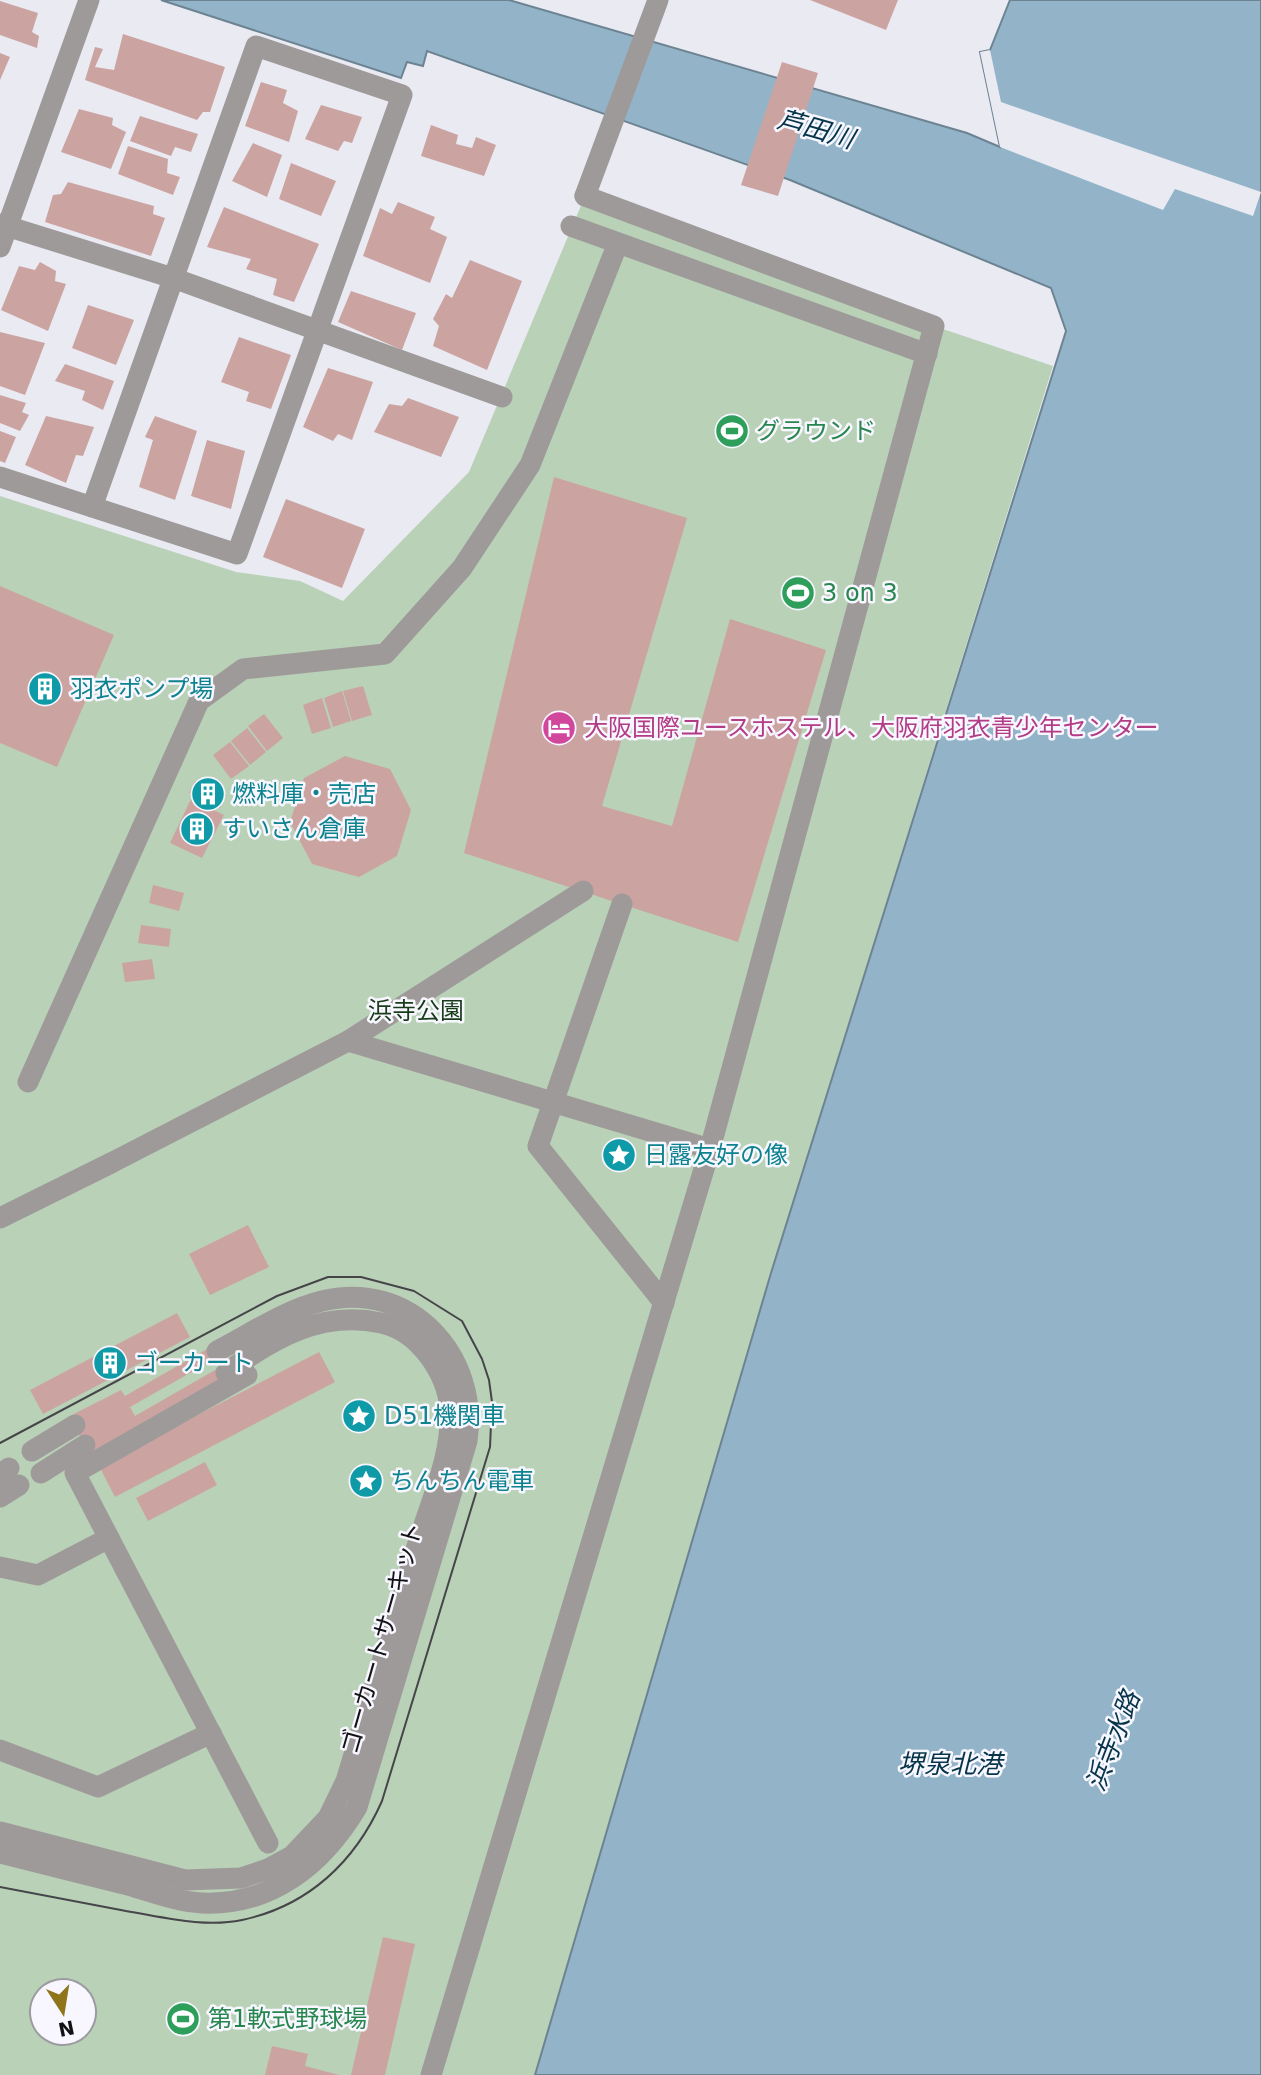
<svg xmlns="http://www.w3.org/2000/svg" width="1261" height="2075" font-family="'DejaVu Sans','Noto Sans JP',sans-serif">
<rect width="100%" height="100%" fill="#eaeaf3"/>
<path fill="#b9d1b7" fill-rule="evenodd" d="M 585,196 L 934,326 L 1053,366 L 771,1273 L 535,2075 L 0,2075 L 0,496 L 236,572 L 300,581 L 343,601 L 469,472 ZM 42,1991 L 84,1991 L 84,2033 L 42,2033 Z"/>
<polygon fill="#93b4c8" stroke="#6c8392" stroke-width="2" points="161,0 509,0 967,133 1000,147 980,52 990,50 1010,0 1261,0 1261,2075 535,2075 771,1273 1066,331 1051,288 790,180 427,51 423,66 407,62 401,78"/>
<polygon fill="#eaeaf3" points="990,50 1001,102 1261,192 1253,216 1175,189 1163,210 1000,147 980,52"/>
<g fill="#cba4a1">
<polygon points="810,0 898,0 886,30"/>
<polygon points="0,1 38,13 32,32 39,36 37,48 0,35"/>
<polygon points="123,34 225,67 210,112 203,112 197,120 85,80 95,47 103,49 95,67 114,70"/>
<polygon points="0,53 10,57 0,80"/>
<polygon points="782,62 818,73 778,196 741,185"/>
<polygon points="261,82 287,90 283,103 298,111 289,142 245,126"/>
<polygon points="321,105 362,117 352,143 344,141 338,151 305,139"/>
<polygon points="79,109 113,118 112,125 126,132 111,169 61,152"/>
<polygon points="140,116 198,134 191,152 175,147 171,156 130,141"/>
<polygon points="431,125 458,135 456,144 472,148 476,137 496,145 484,176 421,156"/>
<polygon points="253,143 282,155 267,197 232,181"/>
<polygon points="128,146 168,159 167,173 180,177 173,195 118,174"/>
<polygon points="291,163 336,181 321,216 279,199"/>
<polygon points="68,182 154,206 153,214 165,218 151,256 45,222 53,195 61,194"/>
<polygon points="398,202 435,217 430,229 447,237 430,283 363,256 380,208 392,214"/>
<polygon points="224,207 319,244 294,302 273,295 277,279 246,269 251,259 207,247"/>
<polygon points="470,260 522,281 487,370 433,346 439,326 433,319 446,294 452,298"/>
<polygon points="40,262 56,271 55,281 66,284 48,331 1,310 19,266 35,270"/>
<polygon points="351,291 416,313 402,350 338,322"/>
<polygon points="88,305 134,320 116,365 72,348"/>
<polygon points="0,332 45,343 25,395 0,386"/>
<polygon points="239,337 291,355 271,409 246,401 249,392 221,382"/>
<polygon points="65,364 114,381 103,410 82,400 85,391 55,381"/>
<polygon points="328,368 373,382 352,440 338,434 333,441 303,427"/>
<polygon points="0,395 26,403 22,412 29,415 20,431 0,423"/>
<polygon points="408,398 459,417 441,457 374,432 389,404 402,406"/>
<polygon points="46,416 94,427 83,456 76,455 66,483 25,465"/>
<polygon points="155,416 197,431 175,500 139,487 153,440 145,437"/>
<polygon points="0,431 16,437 5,463 0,461"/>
<polygon points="207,440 245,451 231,509 191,496"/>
<polygon points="554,477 687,518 602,806 672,826 730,619 826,650 738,942 464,853"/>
<polygon points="286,499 365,529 342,588 263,557"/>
<polygon points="0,586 114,635 57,767 0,743"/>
<polygon points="363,686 372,715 352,721 343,691"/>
<polygon points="342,691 351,721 333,727 324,698"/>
<polygon points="322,698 331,728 312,734 303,705"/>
<polygon points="264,714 283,738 267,751 248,726"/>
<polygon points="247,728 266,752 250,765 231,741"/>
<polygon points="230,742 249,766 231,779 213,755"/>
<polygon points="345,756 390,769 411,810 397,856 359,877 312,864 290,822 304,778"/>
<polygon points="195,781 226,795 220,808 189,793"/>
<polygon points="191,799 224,815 202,858 170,843"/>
<polygon points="153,885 184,893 179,911 149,903"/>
<polygon points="141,925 171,929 169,947 138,943"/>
<polygon points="152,959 155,979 125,982 122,963"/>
<polygon points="248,1225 269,1267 210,1295 189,1254"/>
<polygon points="177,1313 190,1337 43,1414 30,1390"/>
<polygon points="214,1345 220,1356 130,1407 135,1416 222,1366 228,1378 89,1455 70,1416 121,1390 125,1396"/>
<polygon points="319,1352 335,1382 115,1497 99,1466"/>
<polygon points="205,1462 217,1485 148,1521 136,1498"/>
<polygon points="383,1937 415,1944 385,2075 351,2075"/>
<polygon points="272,2046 308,2054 305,2066 339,2075 265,2075"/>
</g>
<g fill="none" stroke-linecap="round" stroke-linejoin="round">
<g stroke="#9f9a9a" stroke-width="21">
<polyline points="571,226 927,354"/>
<polyline points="622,904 538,1146 664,1303"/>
<polyline points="348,1041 583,891"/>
<polyline points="28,1082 199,701 243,669 385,654 462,568 530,465 618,243"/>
<polyline points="111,1163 348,1041 710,1149"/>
<polyline points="247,1375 75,1473 268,1843"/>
<polyline points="32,1451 75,1425"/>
<polyline points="41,1473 85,1445"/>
<polyline points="0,1474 9,1468"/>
<polyline points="0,1497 19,1485"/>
<polyline points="0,1567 38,1575 109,1538"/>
<polyline points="0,1750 98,1787 211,1733"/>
<path d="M 0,1832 L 185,1880 L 241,1878 L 268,1869 L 292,1856 L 328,1818 L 346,1781 C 370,1702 394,1622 418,1543 C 431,1501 453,1453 450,1409 C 447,1373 419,1331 381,1323 C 322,1310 273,1338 226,1373"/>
<path d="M 0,1853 C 41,1863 83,1874 124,1884 C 149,1891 177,1902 202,1903 C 272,1906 323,1864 357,1807 L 467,1441 C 480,1356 410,1279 322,1301 C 285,1310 250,1334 217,1351"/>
<polyline points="431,2075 710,1149 934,326 585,196"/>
</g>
<g stroke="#9f9a9a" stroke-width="21">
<polyline points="585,196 658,0"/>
<polyline points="0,224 173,278 502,397"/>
<polyline points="0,247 89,0"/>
<polyline points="0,477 237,554 402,95 256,46 92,507"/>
<polyline points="0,1218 111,1163"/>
</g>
<path stroke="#46454a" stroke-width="2" d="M 0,1443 L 277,1296 L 328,1277 L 361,1277 L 414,1291 L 462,1321 L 482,1359 L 489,1380 L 492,1402 L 490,1447 L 382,1801 C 355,1862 308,1906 242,1920 C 204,1928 163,1917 126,1911 C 84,1903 42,1895 0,1887"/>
</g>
<defs>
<g id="stadium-disc" transform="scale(1.75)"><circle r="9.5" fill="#2e9e5b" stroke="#f8f7ff"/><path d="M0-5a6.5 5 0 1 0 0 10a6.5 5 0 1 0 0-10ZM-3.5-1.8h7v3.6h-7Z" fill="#fff"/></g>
<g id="building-disc" transform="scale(1.75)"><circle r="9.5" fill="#0f9aa8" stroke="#f8f7ff"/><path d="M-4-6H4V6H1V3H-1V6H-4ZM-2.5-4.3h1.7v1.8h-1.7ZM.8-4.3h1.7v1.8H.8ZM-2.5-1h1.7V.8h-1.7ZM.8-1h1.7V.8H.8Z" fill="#fff"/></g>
<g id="hotel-disc" transform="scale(1.75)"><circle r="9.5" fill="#d1479c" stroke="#f8f7ff"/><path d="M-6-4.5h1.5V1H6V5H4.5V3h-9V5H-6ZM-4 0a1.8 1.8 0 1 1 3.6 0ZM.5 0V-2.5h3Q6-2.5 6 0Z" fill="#fff"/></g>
<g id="sight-disc" transform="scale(1.75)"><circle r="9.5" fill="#0f9aa8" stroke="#f8f7ff"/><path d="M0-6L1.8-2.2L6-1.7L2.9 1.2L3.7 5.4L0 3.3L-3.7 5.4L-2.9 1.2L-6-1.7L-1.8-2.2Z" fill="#fff"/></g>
</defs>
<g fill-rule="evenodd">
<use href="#stadium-disc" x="732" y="431"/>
<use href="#stadium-disc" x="798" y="593"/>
<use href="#building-disc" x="45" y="689"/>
<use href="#hotel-disc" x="559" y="728"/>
<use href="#building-disc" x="208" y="794"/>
<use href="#building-disc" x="197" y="829"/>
<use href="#sight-disc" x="619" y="1155"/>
<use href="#building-disc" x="110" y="1363"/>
<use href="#sight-disc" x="359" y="1416"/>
<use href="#sight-disc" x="366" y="1481"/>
<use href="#stadium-disc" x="183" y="2019"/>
</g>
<g text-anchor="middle" stroke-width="5" stroke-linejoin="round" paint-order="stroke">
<g font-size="24" fill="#27864d" stroke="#f8f7ff" text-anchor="start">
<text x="756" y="439">グラウンド</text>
<text x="822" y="601">3 on 3</text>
<text x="208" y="2027">第1軟式野球場</text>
</g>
<g font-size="24" fill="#0d838f" stroke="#f8f7ff" text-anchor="start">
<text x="70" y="697">羽衣ポンプ場</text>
<text x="232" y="802">燃料庫・売店</text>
<text x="222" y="837">すいさん倉庫</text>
<text x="644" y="1163">日露友好の像</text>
<text x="134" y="1371">ゴーカート</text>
<text x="384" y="1424">D51機関車</text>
<text x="390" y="1489">ちんちん電車</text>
</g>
<g font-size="24" fill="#b23c85" stroke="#f8f7ff" text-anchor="start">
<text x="584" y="736">大阪国際ユースホステル、大阪府羽衣青少年センター</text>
</g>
<g font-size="24" fill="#173d18" stroke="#f8f7ff">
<text x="416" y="1019">浜寺公園</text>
</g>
<g font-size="24" fill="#121114" stroke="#f8f7ff">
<text transform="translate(382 1638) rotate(-74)" y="8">ゴーカートサーキット</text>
</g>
<g font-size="26" font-style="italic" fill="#06354a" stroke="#f8f7ff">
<text transform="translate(816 129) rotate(16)" y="9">芦田川</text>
<text transform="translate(1113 1741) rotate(-69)" y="9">浜寺水路</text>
<text x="950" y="1773">堺泉北港</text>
</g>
</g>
<g transform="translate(63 2012) rotate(168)"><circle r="33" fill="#f8f7ff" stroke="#9c9ba1" stroke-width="2"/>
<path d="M0-5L12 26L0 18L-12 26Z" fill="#8f7419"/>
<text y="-10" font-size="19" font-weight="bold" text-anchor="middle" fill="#121114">N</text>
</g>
</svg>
